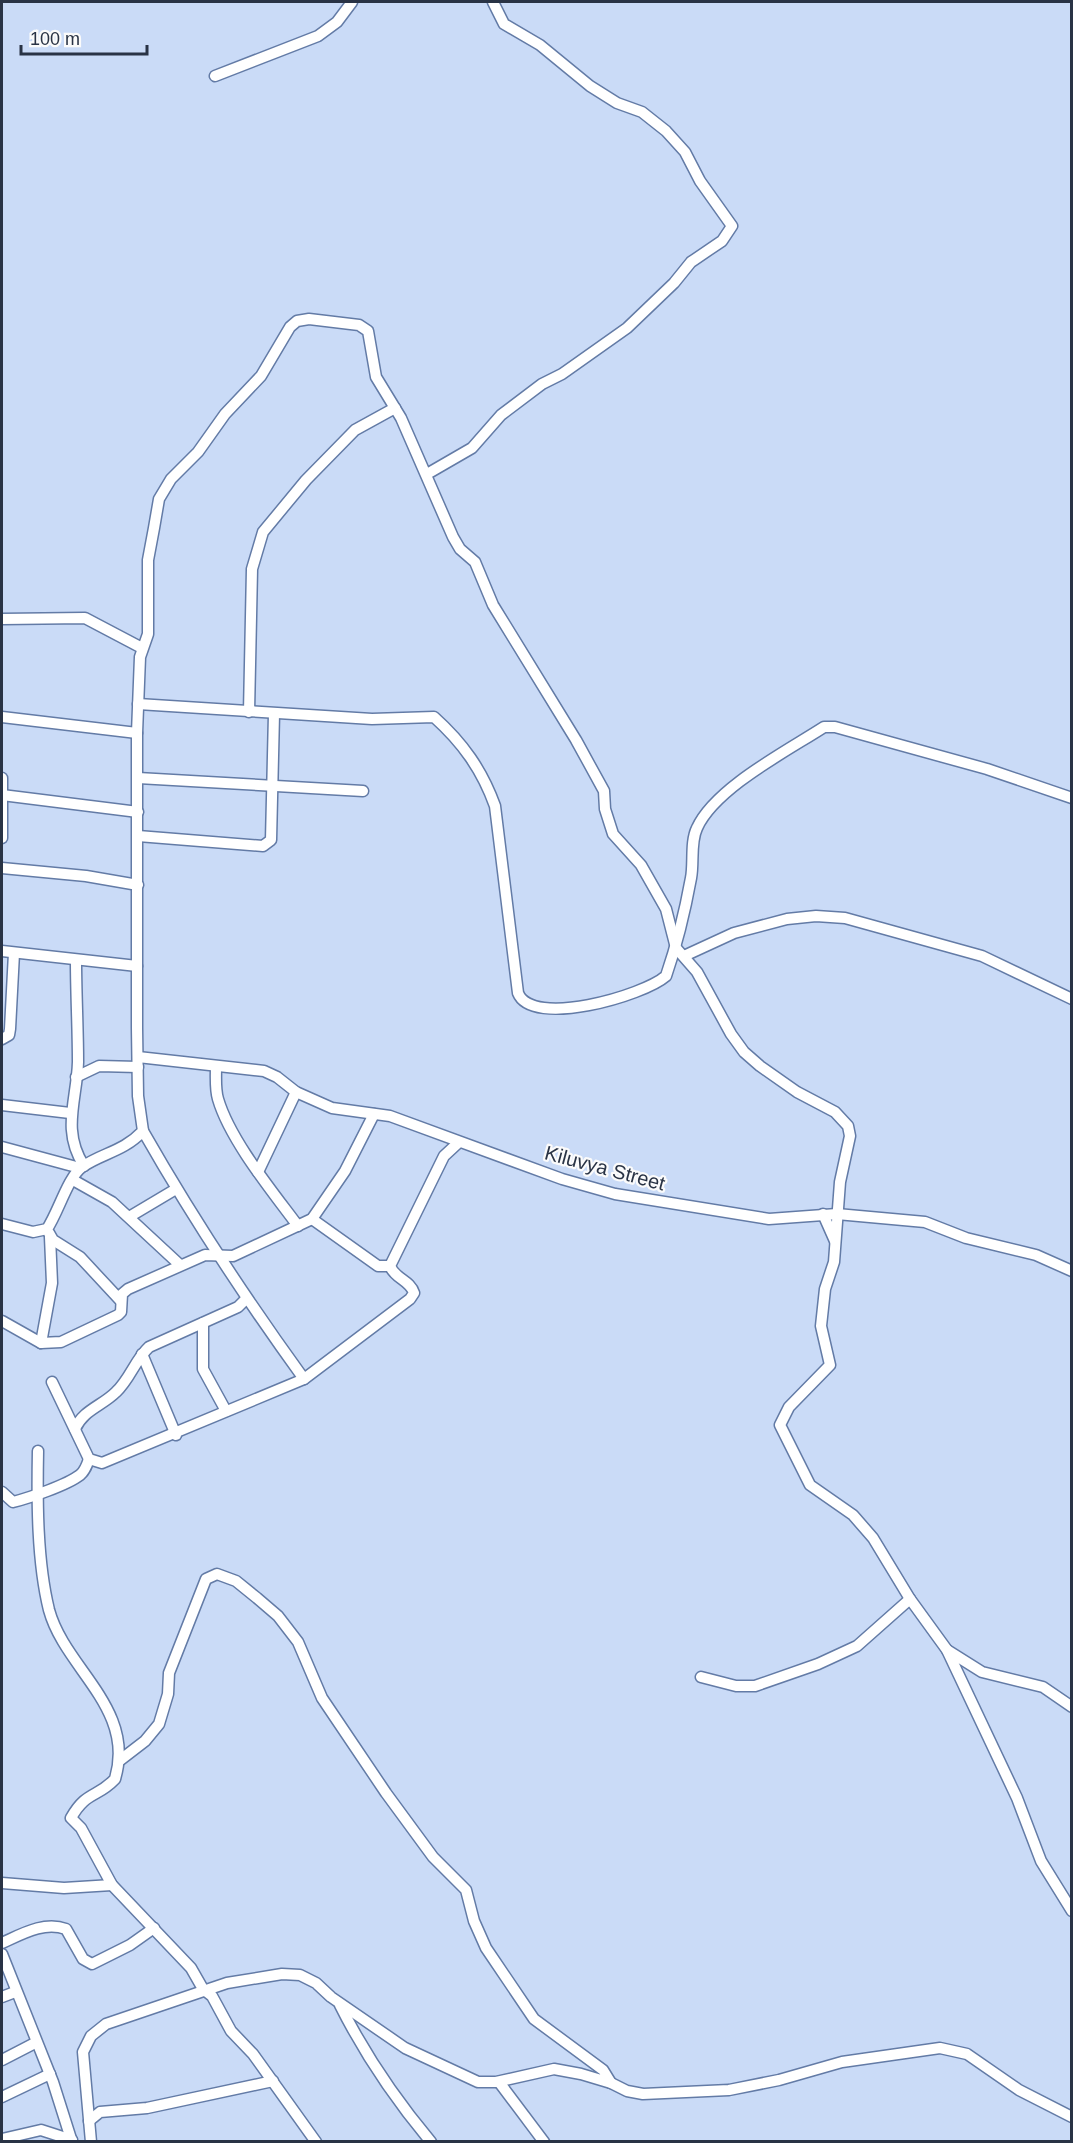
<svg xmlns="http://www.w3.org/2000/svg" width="1073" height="2143" font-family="Helvetica,sans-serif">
<rect width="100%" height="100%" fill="#cadbf7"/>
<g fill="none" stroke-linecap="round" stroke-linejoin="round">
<g stroke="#637ba6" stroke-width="13">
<g id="minor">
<polyline points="215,76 318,36 337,22 352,2"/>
<polyline points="427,474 472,448 501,415 542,384 562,374 627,328 674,283 691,262 722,241 732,226 700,181 685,152 666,131 642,112 617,103 590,86 540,45 504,24 493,2"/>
<polyline points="2,619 85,618 142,648"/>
<path d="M 138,704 L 372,719 L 434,717 C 463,743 482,770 495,806 L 518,993 C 532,1028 643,996 666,976 C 677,944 685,911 691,878 C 694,863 690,842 697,828 C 715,788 787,751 824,727 L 835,727 L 987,769 L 1072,798"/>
<polyline points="249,712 252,569 263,532 306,480 355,430 395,408"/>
<polyline points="2,717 137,733"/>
<polyline points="2,778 2,838"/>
<polyline points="138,778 363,791"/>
<polyline points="2,795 138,812"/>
<polyline points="138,836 263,846 271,840 274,714"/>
<polyline points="2,868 86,876 138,885"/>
<polyline points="2,951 137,966"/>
<polyline points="684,956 734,933 787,919 816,916 845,918 982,956 1072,999"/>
<path d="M 76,960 C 76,994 78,1028 78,1062 C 77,1100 61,1130 84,1166"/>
<polyline points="2,1039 9,1035 10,1029 14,953"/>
<polyline points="138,1057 264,1071 277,1077 296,1092 332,1108 390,1116 562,1179 615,1194 769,1219 837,1214 925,1222 966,1238 1036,1255 1072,1271"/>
<path d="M 216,1067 C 216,1077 215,1089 218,1099 C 230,1140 272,1191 298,1226"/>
<polyline points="76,1077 99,1066 138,1067"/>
<polyline points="2,1105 70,1113"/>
<path d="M 143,1131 C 192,1217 246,1299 304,1379"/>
<polyline points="2,1147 80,1168"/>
<polyline points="258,1172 296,1092"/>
<polyline points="73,1180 112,1202 180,1265"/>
<polyline points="823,1214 835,1241"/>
<polyline points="129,1217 176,1189"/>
<polyline points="312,1219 378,1266 390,1266"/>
<path d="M 2,1224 L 33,1232 L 47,1229 C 58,1213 68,1177 82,1167 C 102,1153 123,1152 143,1131 L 138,1096 L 137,1028 L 137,733 L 140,657 L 148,634 L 148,560 L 154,528 L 159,499 L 171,479 L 198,452 L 225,414 L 261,376 L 290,327 L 297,321 L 309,319 L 359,325 L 368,331 L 376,377 L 401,418 L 453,537 L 460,549 L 475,562 L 493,605 L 576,740 L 604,791 L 605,809 L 613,834 L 641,865 L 666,909 L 676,948 L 697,972 L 731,1034 L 744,1052 L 760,1066 L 797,1092 L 835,1112 L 848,1126 L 850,1136 L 840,1182 L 834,1262 L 825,1289 L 821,1326 L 830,1365 L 789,1407 L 780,1425 L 810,1485 L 853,1515 L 873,1538 L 910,1599 L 947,1650 L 1017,1798 L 1041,1861 L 1072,1911"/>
<polyline points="49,1233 53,1240 80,1257 120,1300"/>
<polyline points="2,1321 41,1343 61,1342 118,1315 121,1312 122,1294 128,1289 205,1255 233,1256 312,1219 345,1171 374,1114"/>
<polyline points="203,1323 203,1369 226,1411"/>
<polyline points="41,1343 52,1283 50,1237"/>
<polyline points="142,1354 176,1435"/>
<path d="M 52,1382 L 89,1459 L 102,1463 L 304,1379 L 410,1299 L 414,1293 C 410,1280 395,1279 390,1266 L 444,1156 L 458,1143"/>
<path d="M 75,1429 C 83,1410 102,1406 116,1392 C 130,1379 135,1360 149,1347 L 238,1307 L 246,1299"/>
<path d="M 38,1451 C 37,1501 37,1561 49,1610 C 65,1669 136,1708 115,1779 C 97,1798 86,1791 71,1818 L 81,1828 L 112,1885 L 191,1968 L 203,1989 L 212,1996 L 231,2031 L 253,2054 L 316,2142"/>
<path d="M 2,1492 L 13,1502 C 29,1498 67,1485 80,1475 C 85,1471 87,1465 89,1459"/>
<polyline points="947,1650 982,1672 1043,1687 1072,1707"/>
<polyline points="701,1677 736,1686 755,1686 818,1664 857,1646 910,1599"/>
<polyline points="119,1761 145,1741 159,1724 168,1694 169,1673 206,1579 217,1574 236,1581 257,1598 278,1616 298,1642 322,1698 386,1793 433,1857 466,1890 474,1921 486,1948 534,2019 603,2070 611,2083"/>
<polyline points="2,1883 64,1888 112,1885"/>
<path d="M 2,1943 C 22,1934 44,1921 66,1929 L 83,1959 L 92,1964 L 130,1945 L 154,1928"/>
<polyline points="2,1954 53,2082 72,2142"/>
<polyline points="2,1997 15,1992"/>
<path d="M 340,2005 C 365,2055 395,2099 431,2142"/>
<polyline points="2,2060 35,2043"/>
<polyline points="499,2082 544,2142"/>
<polyline points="2,2097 50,2074"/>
<polyline points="89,2121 100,2112 147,2108 273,2081"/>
<polyline points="2,2139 41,2130 72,2140"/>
<polyline points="91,2142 83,2052 91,2036 106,2024 227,1983 282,1974 300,1975 316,1983 331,1997 405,2048 478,2082 496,2082 554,2069 581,2074 611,2083 627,2091 643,2094 729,2090 779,2080 842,2062 940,2048 967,2054 1019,2090 1072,2117"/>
</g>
</g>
<use href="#minor" stroke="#fff" stroke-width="10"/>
</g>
<g text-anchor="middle" stroke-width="4.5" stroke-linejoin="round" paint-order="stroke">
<g font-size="20" fill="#293345" stroke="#fbfbfb">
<text transform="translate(605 1168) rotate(15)" y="7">Kiluvya Street</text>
</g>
</g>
<rect width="1073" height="2143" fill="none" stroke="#293345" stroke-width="6"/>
<path d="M21 45v9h126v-9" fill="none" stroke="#293345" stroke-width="3"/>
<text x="30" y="45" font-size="18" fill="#293345" stroke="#fbfbfb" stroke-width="4.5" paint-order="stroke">100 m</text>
</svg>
